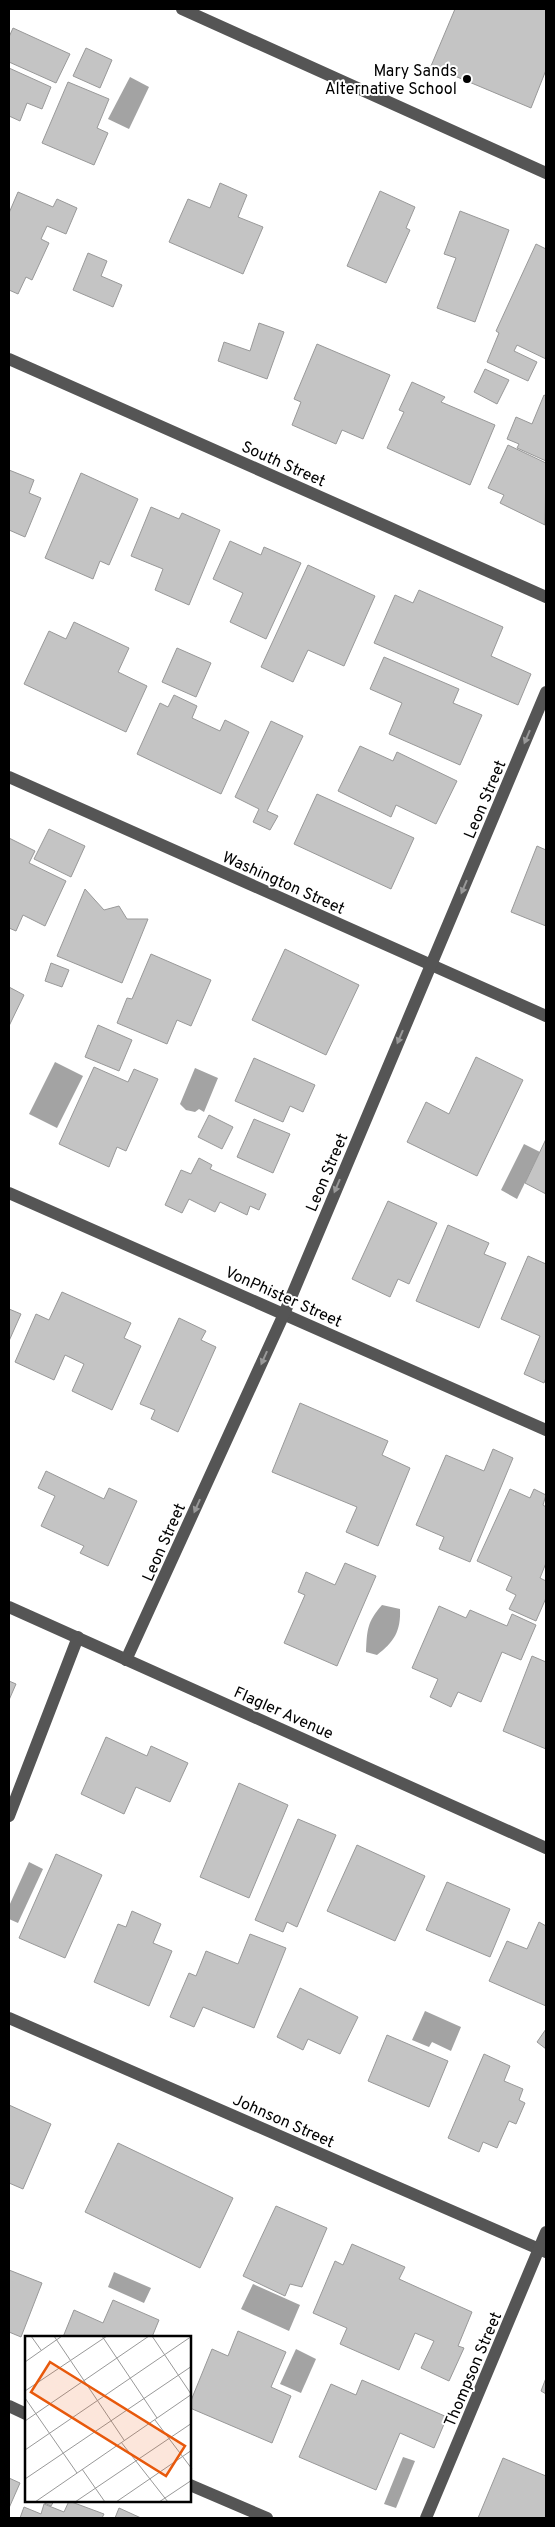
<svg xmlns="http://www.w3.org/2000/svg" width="555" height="2527" font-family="Overpass,sans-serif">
<rect width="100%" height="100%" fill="#fff"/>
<g fill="#a3a3a3">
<polygon points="130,77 149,87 129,129 108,119"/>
<polygon points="55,1062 83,1076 57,1128 29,1114"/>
<polygon points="195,1068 218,1078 204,1112 199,1109 195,1112 186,1110 180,1104"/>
<polygon points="524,1144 540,1152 517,1199 501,1190"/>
<path d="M 382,1605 L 400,1609 C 401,1631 394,1642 377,1655 L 366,1652 C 367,1630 367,1622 382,1605 Z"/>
<polygon points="29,1862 43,1869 18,1923 9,1919 9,1906"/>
<polygon points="425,2011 461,2027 451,2051 432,2042 429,2047 412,2040"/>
<polygon points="114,2272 151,2288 144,2303 108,2287"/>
<polygon points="253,2284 300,2305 289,2331 241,2309"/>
<polygon points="296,2349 316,2359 301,2393 280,2384"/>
<polygon points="403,2457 415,2461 396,2508 384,2504"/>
</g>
<g fill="#c4c4c4" stroke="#999">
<polygon points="455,9 546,9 546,70 531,108 431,66"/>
<polygon points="13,28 70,54 56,83 9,62 9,37"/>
<polygon points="86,48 112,60 100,88 73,76"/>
<polygon points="9,68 51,87 42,109 27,103 20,121 9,116"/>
<polygon points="68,82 109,99 97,128 108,133 94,165 42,143"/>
<polygon points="220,183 247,195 238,217 263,227 243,274 169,242 188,199 210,208"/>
<polygon points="380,191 415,207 406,228 410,230 386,283 347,266"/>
<polygon points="18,192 53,207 57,199 77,208 66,234 47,226 41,239 49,243 32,280 26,277 18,294 9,290 9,213"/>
<polygon points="460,211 509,230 475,322 437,308 456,258 444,254"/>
<polygon points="536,244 546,249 546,359 517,345 514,351 537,362 528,381 487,362 499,333 496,331"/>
<polygon points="88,253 107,261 101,276 122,285 113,307 73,290"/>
<polygon points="259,323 284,332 267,379 218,361 224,342 250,351"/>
<polygon points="317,344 390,375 363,439 342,430 336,444 292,425 301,402 294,399"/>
<polygon points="485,369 509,380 497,404 474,392"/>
<polygon points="412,382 445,397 441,402 495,425 470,485 387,448 404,412 399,410"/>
<polygon points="544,395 546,396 546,461 517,448 519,444 507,439 516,417 532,424"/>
<polygon points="508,445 546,463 545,525 500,503 504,495 488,488"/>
<polygon points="9,470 34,480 29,493 41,498 25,537 9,530"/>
<polygon points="81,473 138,499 109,565 100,561 93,579 45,558"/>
<polygon points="151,507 179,519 182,513 220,530 189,605 155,590 163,569 131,556"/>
<polygon points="230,541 261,555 264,547 301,563 266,639 230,622 243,593 213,579"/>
<polygon points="308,565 375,596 344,666 308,650 293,682 261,667"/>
<polygon points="419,590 503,627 491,656 531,674 518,705 374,643 395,595 413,603"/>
<polygon points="74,622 129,648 118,672 147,686 126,732 24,684 49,631 66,639"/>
<polygon points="177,648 211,663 196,697 162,682"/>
<polygon points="384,657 459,689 453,703 482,715 460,765 389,734 402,703 370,689"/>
<polygon points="174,695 197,706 192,718 220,731 225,720 249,732 221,794 137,754 160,703 168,707"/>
<polygon points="271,721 303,736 267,811 278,816 270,830 253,822 259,809 235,797"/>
<polygon points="360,746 393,761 397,752 457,781 436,824 396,805 391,817 338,791"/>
<polygon points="317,794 414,838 391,889 294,844"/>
<polygon points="49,829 85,846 71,877 34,859"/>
<polygon points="9,838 35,851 29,863 66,881 45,926 23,915 16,931 9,928"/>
<polygon points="537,846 546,850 546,926 511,912"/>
<polygon points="85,889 104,910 119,906 127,919 148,919 122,983 57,956"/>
<polygon points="285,949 359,985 326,1055 252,1020"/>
<polygon points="151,954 211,980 191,1026 177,1020 167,1044 117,1023 127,998 132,999"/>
<polygon points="51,963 69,970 62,987 45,981"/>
<polygon points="9,987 24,995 9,1026"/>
<polygon points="98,1025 132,1040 119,1071 85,1057"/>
<polygon points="476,1057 523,1080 477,1176 407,1142 426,1102 449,1114"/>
<polygon points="254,1058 315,1085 303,1112 290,1106 283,1122 235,1101"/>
<polygon points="94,1067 128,1082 134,1069 158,1079 126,1151 117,1147 109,1167 59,1144"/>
<polygon points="209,1115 233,1127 222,1149 198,1137"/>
<polygon points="254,1119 290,1134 273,1173 237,1157"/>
<polygon points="546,1139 546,1194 525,1183"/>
<polygon points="199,1158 212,1165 210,1169 266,1194 259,1210 250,1206 247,1215 220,1202 215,1212 189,1199 182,1213 165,1205 181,1170 191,1174"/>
<polygon points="388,1201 437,1223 409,1284 398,1279 390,1297 352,1279"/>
<polygon points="448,1225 489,1243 484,1254 506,1263 479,1328 416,1301"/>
<polygon points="528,1256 546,1264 546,1378 544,1383 524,1374 540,1336 501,1319"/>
<polygon points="62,1292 131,1323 124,1338 141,1346 112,1410 72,1391 84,1364 65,1355 54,1380 15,1362 36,1314 49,1320"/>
<polygon points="9,1309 21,1314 9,1341"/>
<polygon points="179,1318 206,1331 201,1340 216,1347 178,1432 151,1419 155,1410 140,1404"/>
<polygon points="300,1403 388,1441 382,1455 410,1468 378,1546 346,1532 357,1507 272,1472"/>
<polygon points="493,1449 513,1458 470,1562 439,1549 444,1537 416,1525 446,1455 484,1471"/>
<polygon points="46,1471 104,1499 109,1488 137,1501 108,1566 80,1553 84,1546 41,1526 55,1496 38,1488"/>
<polygon points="510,1489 530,1498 534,1489 546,1495 543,1505 546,1507 546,1563 540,1578 546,1581 546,1598 536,1621 509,1609 516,1595 506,1590 512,1577 477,1561"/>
<polygon points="345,1563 376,1576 337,1666 284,1643 305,1595 298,1592 306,1572 335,1585"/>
<polygon points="439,1606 466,1618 470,1610 507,1626 512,1614 536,1625 521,1660 502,1652 481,1702 458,1692 451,1707 430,1697 438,1679 412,1668"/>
<polygon points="532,1656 546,1662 546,1749 503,1731"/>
<polygon points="9,1681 16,1684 9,1700"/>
<polygon points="106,1737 147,1756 151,1746 188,1763 170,1802 136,1787 124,1814 81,1794"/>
<polygon points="239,1783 288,1805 249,1898 200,1877"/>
<polygon points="298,1819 336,1835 297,1927 287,1922 283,1932 255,1920"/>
<polygon points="357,1845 425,1876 395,1941 327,1911"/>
<polygon points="56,1854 102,1875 65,1958 19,1938"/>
<polygon points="447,1882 510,1909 490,1957 426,1930"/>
<polygon points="132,1911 161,1924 153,1943 172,1951 149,2006 94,1982 118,1924 126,1927"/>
<polygon points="539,1922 546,1926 546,2006 489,1981 507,1941 527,1949"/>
<polygon points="250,1934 286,1948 254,2028 203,2007 194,2027 170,2017 189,1973 196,1976 206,1951 238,1964"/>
<polygon points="300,1988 358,2017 340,2054 308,2039 303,2050 277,2037"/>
<polygon points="546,2029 546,2049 537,2042"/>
<polygon points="387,2035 448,2061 429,2107 368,2081"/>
<polygon points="484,2054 510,2066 504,2081 523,2089 519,2100 525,2103 516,2124 509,2121 497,2148 483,2142 479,2152 448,2138"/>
<polygon points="9,2105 51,2124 23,2189 9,2183"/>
<polygon points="118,2143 233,2198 200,2268 85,2212"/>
<polygon points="276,2206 327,2228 302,2287 290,2284 285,2296 243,2276"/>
<polygon points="352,2244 405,2267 399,2279 472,2312 458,2346 464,2348 449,2381 421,2368 434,2341 415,2333 399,2370 340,2344 347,2328 313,2313 335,2261 343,2265"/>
<polygon points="9,2270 42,2283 21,2337 9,2332"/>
<polygon points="113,2300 159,2320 152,2337 63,2337 74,2310 103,2323"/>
<polygon points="238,2331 286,2352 271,2387 291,2396 272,2443 190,2408 190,2403 212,2349 228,2356"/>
<polygon points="546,2378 546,2394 541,2391"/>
<polygon points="362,2380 447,2417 434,2448 400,2433 376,2490 299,2457 331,2384 356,2395"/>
<polygon points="503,2458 546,2476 546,2518 478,2518"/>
<polygon points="9,2478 20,2483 9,2508"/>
<polygon points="40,2501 54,2501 51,2506"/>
<polygon points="69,2501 104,2514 102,2518 20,2518 24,2507 41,2514 44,2504 64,2512"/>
<polygon points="119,2508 141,2518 115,2518"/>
</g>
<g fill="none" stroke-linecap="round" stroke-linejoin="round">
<g stroke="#555" stroke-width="12">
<polyline points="182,9 546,173"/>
<polyline points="9,359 546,597"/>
<polyline points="9,777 546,1016"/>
<polyline points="9,1193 546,1430"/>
<polyline points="9,1607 546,1848"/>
<polyline points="126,1660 284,1314 546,692"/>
<polyline points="9,1816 78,1637"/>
<polyline points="9,2018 546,2252"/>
<polyline points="9,2406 26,2414"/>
<polyline points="190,2485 267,2518"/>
<polyline points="426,2518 546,2232"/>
</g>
</g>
<defs><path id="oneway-solid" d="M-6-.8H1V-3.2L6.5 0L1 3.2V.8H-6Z" transform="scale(1.25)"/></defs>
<g fill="#999">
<use href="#oneway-solid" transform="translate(527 737) rotate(113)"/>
<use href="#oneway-solid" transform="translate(464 887) rotate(113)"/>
<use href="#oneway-solid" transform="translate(400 1037) rotate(113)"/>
<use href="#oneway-solid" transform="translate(337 1186) rotate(113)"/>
<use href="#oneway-solid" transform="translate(264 1358) rotate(114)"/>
<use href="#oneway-solid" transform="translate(197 1506) rotate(114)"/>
</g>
<circle fill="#000" stroke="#fff" stroke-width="2" cx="467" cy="79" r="5"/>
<g text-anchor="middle" stroke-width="4" stroke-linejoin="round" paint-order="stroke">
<g font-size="16" fill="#000" stroke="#fff" text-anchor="end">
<text x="457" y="76">Mary Sands<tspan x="457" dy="18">Alternative School</tspan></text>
</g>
<g font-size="16" fill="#000" stroke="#fff">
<text transform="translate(284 463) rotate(24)" y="6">South Street</text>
<text transform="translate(484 799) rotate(-67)" y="6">Leon Street</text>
<text transform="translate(284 882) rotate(24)" y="6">Washington Street</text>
<text transform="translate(326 1172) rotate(-67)" y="6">Leon Street</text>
<text transform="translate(284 1296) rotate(24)" y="6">VonPhister Street</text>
<text transform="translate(163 1542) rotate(-66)" y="6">Leon Street</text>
<text transform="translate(284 1712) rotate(24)" y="6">Flagler Avenue</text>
<text transform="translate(284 2120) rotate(24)" y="6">Johnson Street</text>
<text transform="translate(472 2369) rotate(-67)" y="6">Thompson Street</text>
</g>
</g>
<g transform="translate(25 2336)">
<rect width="166" height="166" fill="#fff"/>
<path fill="none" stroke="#999" stroke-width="1" d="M 6,0 L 16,14M 29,0 L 99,104M 77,0 L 132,82M 127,0 L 166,58M 0,26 L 37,0M 0,55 L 82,0M 0,62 L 52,137M 130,84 L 167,133M 0,85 L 124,0M 96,106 L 143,166M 0,114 L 167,0M 57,133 L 80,166M 0,143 L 167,30M 10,166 L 167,58M 50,166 L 167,87M 91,166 L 167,114M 134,166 L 167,144"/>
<path fill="#e8590c" fill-opacity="0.15" stroke="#e8590c" stroke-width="2.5" d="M 25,26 L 160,110 L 141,140 L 6,56 Z"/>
<rect width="166" height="166" fill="none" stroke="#000" stroke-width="2.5"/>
</g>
<rect width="555" height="2527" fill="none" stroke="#000000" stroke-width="20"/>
</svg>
